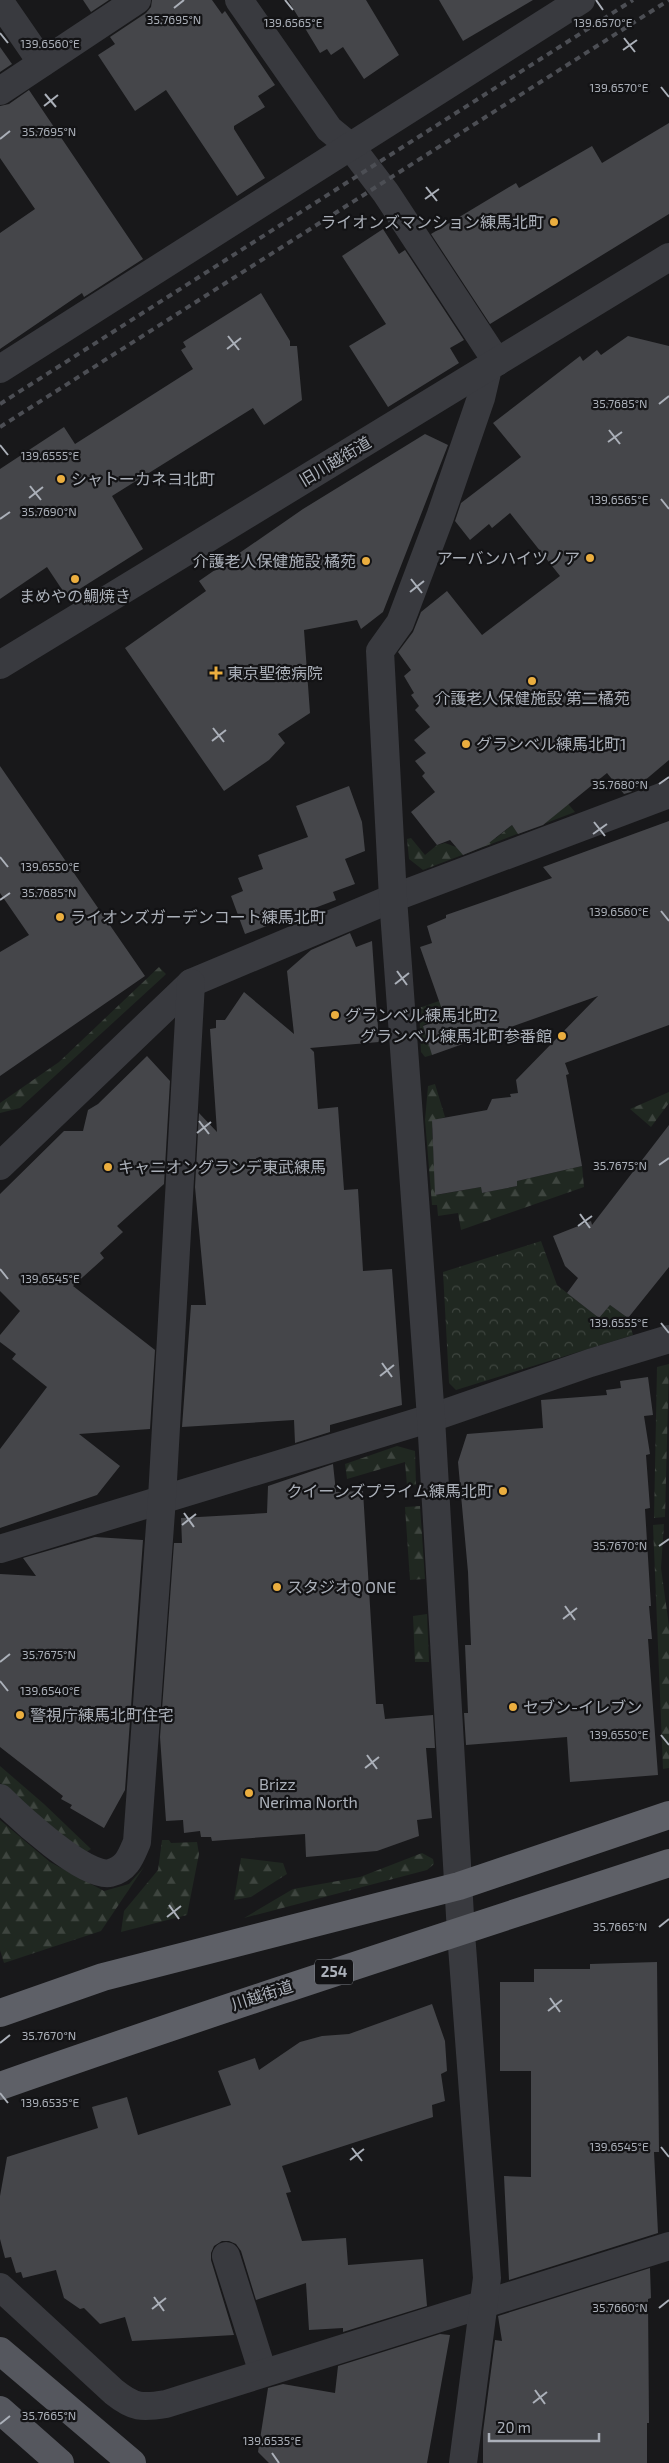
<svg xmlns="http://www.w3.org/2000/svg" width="669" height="2463" font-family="'Exo 2','Noto Sans JP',sans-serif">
<defs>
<pattern id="forest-firs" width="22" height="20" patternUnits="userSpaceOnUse" patternTransform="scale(1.25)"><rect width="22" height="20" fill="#202821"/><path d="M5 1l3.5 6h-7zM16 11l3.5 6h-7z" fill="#3e453f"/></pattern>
<pattern id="park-crowns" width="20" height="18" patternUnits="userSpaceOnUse" patternTransform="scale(1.25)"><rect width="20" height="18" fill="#202821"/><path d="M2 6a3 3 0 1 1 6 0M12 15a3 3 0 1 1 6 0" fill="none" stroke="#3e453f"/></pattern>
</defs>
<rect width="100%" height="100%" fill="#18181a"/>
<g fill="url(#forest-firs)">
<polygon points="564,799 575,812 423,870 409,859 407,839 411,838 425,855 437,845 445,843 456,847 493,834 496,838 512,825 515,829"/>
<polygon points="159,967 166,974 163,977 20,1108 0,1113 0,1103 59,1062"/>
<polygon points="439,1001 480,1006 423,1025 432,1055 425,1057 421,1052 419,1008"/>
<polygon points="435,1084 445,1117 437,1120 432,1128 436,1195 481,1187 482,1193 517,1186 517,1181 582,1166 584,1187 461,1230 458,1213 438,1216 437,1205 432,1205 425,1120 428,1086"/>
<polygon points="669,1092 669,1103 651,1127 630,1109"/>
<polygon points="669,1364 665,1517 654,1518 657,1367"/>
<polygon points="397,1446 415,1451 416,1485 407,1486 405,1462 347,1479 345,1464"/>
<polygon points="420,1506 425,1579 410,1580 405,1507"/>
<polygon points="664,1524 661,1568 669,1626 669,1768 663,1769 653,1525"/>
<polygon points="427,1614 429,1662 415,1662 413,1616"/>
<polygon points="0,1766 44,1804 91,1849 85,1853 29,1810 0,1783"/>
<polygon points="0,1820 50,1862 104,1891 129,1884 144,1867 101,1931 4,1963 0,1950"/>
<polygon points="162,1840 169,1840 171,1843 197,1842 199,1854 187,1915 121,1932 124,1911 158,1870"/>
<polygon points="422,1853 433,1859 434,1864 427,1870 244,1918 293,1889 360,1877"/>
<polygon points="241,1858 283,1863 287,1874 251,1897 234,1900"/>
</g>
<polygon fill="url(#park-crowns)" points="541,1241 557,1285 599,1318 610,1305 628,1318 633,1335 456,1390 449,1383 443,1272"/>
<g fill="#45464a">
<polygon points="83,0 109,0 91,12"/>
<polygon points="152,0 212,0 222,14 225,11 275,85 258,96 265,107 234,126 234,129 265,178 237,196 166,90 135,111 98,55 115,44 110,37 146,13 151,7"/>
<polygon points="288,0 366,0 399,55 364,79 343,47 331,55 327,49 320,53"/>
<polygon points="439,0 533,0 463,41"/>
<polygon points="0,47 12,64 0,72"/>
<polygon points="29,90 143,259 84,297 82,293 0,349 0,233 35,209 0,158 0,106 9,104"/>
<polygon points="669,123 669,214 490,324 431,234 516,183 519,188 592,146 602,163"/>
<polygon points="383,229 399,254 405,250 464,340 450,348 459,363 388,407 349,346 386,324 342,256"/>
<polygon points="261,293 290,341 290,346 297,346 302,400 264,425 253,408 112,496 143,549 67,597 47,567 0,599 0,469 64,427 75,444 193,369 181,350 186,347 183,342"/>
<polygon points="628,336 669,346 669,760 631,792 624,794 607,773 543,825 518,834 512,825 485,846 463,855 450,840 437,845 411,812 435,792 422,776 425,773 415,761 426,753 414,740 430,727 415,710 419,706 411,695 414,693 404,676 411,670 398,652 413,632 421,612 447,591 482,635 560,576 510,513 492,528 489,524 470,540 455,521 461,503 521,457 493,423 580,356 583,361 597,350 601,355"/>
<polygon points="425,434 448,445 383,612 361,629 357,620 304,630 310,713 278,734 285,743 269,760 224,791 125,648 206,591 199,581 303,509"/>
<polygon points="0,766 145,976 0,1076 0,952 29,935 0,893"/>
<polygon points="349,786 362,822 365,851 345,859 355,884 333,892 336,900 245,934 231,896 243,891 238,878 263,869 258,855 308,837 296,806"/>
<polygon points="669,821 669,1025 565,1063 569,1074 566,1075 582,1166 517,1181 517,1186 482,1193 481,1187 435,1195 432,1120 487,1110 492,1099 511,1097 510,1094 518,1093 516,1080 598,996 432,1055 423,1026 445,1018 420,947 432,943 427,926 446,918 446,915 552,878 543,867"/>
<polygon points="350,933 356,947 372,941 379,1042 310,1048 314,1052 318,1109 338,1107 344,1190 358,1189 363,1271 392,1269 402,1405 330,1425 330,1432 295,1443 294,1420 182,1427 191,1305 206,1305 195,1187 199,1113 217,1132 210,1029 216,1028 216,1020 225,1020 244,992 294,1034 287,971 311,950"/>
<polygon points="147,1056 170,1081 164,1184 117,1226 123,1232 100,1253 104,1258 73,1286 155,1350 150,1429 79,1434 120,1466 97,1495 0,1528 0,1449 47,1387 12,1359 16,1354 0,1342 0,1335 20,1311 0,1291 0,1194 64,1131 83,1131 88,1110 98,1104"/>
<polygon points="669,1125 669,1267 628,1318 610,1305 599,1318 567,1293 578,1278 565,1266 553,1236 591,1221 592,1225"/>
<polygon points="648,1377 653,1415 644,1416 650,1454 646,1455 650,1508 645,1509 651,1606 649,1606 652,1639 648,1639 658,1775 570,1782 567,1737 466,1745 464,1713 468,1713 465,1645 471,1645 468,1572 458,1462 467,1434 543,1428 541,1400 607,1395 606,1390 621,1388 620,1381"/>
<polygon points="333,1464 336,1492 363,1491 376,1704 383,1704 385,1719 433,1715 435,1748 426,1748 432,1818 417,1820 419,1836 377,1851 306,1857 305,1834 212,1841 211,1837 201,1837 200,1831 184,1833 183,1820 166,1821 160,1737 174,1543 182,1543 181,1518 267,1513 268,1486"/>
<polygon points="95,1537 143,1540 125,1790 104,1828 70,1808 72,1805 61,1799 63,1796 0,1747 0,1574 36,1576 23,1558"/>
<polygon points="657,1962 659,2152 654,2152 658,2233 509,2280 504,2176 531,2177 531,2071 500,2071 500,1982 534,1982 534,1969 590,1969 590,1964"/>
<polygon points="432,2004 445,2041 447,2071 441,2074 445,2101 432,2105 433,2117 282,2166 291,2192 286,2193 302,2241 346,2238 348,2265 423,2259 427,2306 343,2332 343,2328 309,2330 306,2283 256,2300 241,2251 236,2244 229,2241 222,2241 214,2246 211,2253 211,2260 234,2335 132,2341 125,2317 100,2324 84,2308 80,2309 64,2298 56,2270 23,2278 21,2272 16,2273 11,2257 5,2258 0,2239 0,2196 7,2157 98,2128 92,2107 127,2097 138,2135 231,2105 218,2071 255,2058 259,2070 300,2042 322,2036 349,2034"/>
<polygon points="650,2268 651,2298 648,2299 649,2423 647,2423 647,2463 483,2463 483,2432 495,2340 502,2341 498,2316"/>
<polygon points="440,2334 450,2335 427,2463 269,2463 258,2452 268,2388 283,2384 335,2393 338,2366"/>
</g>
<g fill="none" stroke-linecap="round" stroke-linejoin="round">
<g stroke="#393a3f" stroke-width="28">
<polyline points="239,0 329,129 351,147 386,193 497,362"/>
<polyline points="0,2 42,63"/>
<polyline points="0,91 137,0"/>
<polyline points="0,369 581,0"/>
<polyline points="0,1166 191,983 393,898 669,794"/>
<polyline points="0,1549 431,1418 590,1363 669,1339"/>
<path d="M 0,1798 C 18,1816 86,1879 110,1873 C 127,1869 131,1856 137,1842 L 162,1498 L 191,983"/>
<polyline points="226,2256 263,2373"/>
<path d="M 0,2287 L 114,2392 C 134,2408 142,2408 166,2404 L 669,2246"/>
<polyline points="463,2463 487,2278 461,1933 431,1418 393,898 380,651 400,623 440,517 481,398 488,368"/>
</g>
<polyline stroke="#393a3f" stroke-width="28" points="0,665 669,257"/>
<g stroke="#55575e" stroke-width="28">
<polyline points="0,2351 132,2463"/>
<polyline points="0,2410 60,2463"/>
</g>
<g stroke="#5e6067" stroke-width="28">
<polyline points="0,2013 103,1977 459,1886 669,1815"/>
<path d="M 0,2086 C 222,2008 446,1936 669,1863"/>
</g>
<g stroke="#4c4e54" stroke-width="4" stroke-dasharray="6 5" stroke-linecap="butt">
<polyline points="0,404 633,0"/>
<polyline points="0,427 669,0"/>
</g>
</g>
<path fill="none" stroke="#abb0b9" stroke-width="2" d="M 285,0 L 293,10M 596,0 L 603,10M 174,8 L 184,0M 0,33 L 8,43M 624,38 L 635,52M 623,50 L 637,40M 661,87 L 669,97M 45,94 L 56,107M 44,106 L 58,95M 0,139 L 10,131M 426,187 L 437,201M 425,199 L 439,189M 228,336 L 239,350M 227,349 L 241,338M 659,404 L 669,396M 609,430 L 620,444M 608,442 L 622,432M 0,445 L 8,455M 30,486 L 41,500M 29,498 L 43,487M 661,499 L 669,509M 0,519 L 10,512M 411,579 L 422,593M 410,592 L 424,581M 213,728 L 224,742M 212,741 L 226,730M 659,784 L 669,777M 594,822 L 605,836M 593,834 L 607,824M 0,857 L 8,867M 0,900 L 10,893M 661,911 L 669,921M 397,971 L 407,985M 395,984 L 409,973M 199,1121 L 209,1134M 197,1133 L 211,1122M 659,1165 L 669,1158M 580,1214 L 590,1228M 578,1226 L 592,1216M 0,1269 L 8,1279M 661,1323 L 669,1333M 382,1363 L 392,1377M 380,1376 L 394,1365M 184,1513 L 194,1527M 182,1525 L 196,1514M 659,1546 L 669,1539M 565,1606 L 575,1620M 563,1619 L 577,1608M 0,1662 L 10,1654M 0,1681 L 8,1691M 661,1735 L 669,1745M 367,1755 L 377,1769M 365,1768 L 379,1757M 169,1905 L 179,1919M 167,1917 L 181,1906M 659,1927 L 669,1919M 550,1998 L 560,2012M 548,2011 L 562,2000M 0,2043 L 10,2035M 0,2093 L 8,2103M 661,2147 L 669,2157M 352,2148 L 362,2161M 350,2160 L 364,2149M 154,2297 L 164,2311M 659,2308 L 669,2300M 152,2309 L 166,2298M 535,2390 L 545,2404M 533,2403 L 547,2392M 0,2424 L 10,2416M 272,2453 L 279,2463"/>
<g fill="#ebae3f" stroke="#131315" stroke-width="2">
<circle cx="554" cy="222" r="5"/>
<circle cx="61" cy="479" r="5"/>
<circle cx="590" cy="558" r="5"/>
<circle cx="366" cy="561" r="5"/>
<circle cx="75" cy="579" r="5"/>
<path d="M213.5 665.5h5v5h5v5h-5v5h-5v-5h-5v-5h5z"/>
<circle cx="532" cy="681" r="5"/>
<circle cx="466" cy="744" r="5"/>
<circle cx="60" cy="917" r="5"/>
<circle cx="335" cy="1015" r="5"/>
<circle cx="562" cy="1036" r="5"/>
<circle cx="108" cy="1167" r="5"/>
<circle cx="503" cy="1491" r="5"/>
<circle cx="277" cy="1587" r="5"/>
<circle cx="513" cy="1707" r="5"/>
<circle cx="20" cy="1715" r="5"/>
<circle cx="249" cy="1793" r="5"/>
</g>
<g text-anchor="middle" stroke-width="4.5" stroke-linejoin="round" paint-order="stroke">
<rect fill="#131315" stroke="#7d8188" stroke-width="1" x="315" y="1959.5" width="38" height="25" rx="4"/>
<g font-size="15" font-weight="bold" fill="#abb0b9">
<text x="334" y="1977">254</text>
</g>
<g font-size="16" fill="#abb0b9" stroke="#131315" text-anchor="start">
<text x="544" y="228" text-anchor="end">ライオンズマンション練馬北町</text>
<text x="71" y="485">シャトーカネヨ北町</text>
<text x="580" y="564" text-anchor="end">アーバンハイツノア</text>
<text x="356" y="567" text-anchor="end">介護老人保健施設 橘苑</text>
<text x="75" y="602" text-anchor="middle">まめやの鯛焼き</text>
<text x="227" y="679">東京聖徳病院</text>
<text x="532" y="704" text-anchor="middle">介護老人保健施設 第二橘苑</text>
<text x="476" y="750">グランベル練馬北町1</text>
<text x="70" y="923">ライオンズガーデンコート練馬北町</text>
<text x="345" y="1021">グランベル練馬北町2</text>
<text x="552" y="1042" text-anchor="end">グランベル練馬北町参番館</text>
<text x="118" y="1173">キャニオングランデ東武練馬</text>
<text x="493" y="1497" text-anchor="end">クイーンズプライム練馬北町</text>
<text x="287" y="1593">スタジオQ ONE</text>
<text x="523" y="1713">セブン-イレブン</text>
<text x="30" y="1721">警視庁練馬北町住宅</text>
<text x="259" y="1790">Brizz<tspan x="259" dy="18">Nerima North</tspan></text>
</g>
<g font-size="16" fill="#abb0b9" stroke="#131315">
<text transform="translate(335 461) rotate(-31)" y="6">旧川越街道</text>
<text transform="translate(262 1995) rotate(-18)" y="6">川越街道</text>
</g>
</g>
<g font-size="12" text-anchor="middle" fill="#abb0b9" stroke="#131315" stroke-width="4.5" stroke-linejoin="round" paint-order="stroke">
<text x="174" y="24">35.7695°N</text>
<text x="293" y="27">139.6565°E</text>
<text x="603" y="27">139.6570°E</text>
<text x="50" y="48">139.6560°E</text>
<text x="619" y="92">139.6570°E</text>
<text x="49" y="136">35.7695°N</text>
<text x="620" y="408">35.7685°N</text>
<text x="50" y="460">139.6555°E</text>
<text x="619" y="504">139.6565°E</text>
<text x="49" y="516">35.7690°N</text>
<text x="620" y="789">35.7680°N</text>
<text x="50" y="871">139.6550°E</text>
<text x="49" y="897">35.7685°N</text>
<text x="619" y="916">139.6560°E</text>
<text x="620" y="1170">35.7675°N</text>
<text x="50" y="1283">139.6545°E</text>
<text x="619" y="1327">139.6555°E</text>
<text x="620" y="1550">35.7670°N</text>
<text x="49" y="1659">35.7675°N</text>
<text x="50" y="1695">139.6540°E</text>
<text x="619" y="1739">139.6550°E</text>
<text x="620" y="1931">35.7665°N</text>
<text x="49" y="2040">35.7670°N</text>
<text x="50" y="2107">139.6535°E</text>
<text x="619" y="2151">139.6545°E</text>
<text x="620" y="2312">35.7660°N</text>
<text x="49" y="2420">35.7665°N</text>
<text x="272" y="2445">139.6535°E</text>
</g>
<path d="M489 2433v8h110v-8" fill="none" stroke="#abb0b9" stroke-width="2.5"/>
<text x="497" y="2433" font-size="15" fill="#abb0b9" stroke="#131315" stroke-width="4" paint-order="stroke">20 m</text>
</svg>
